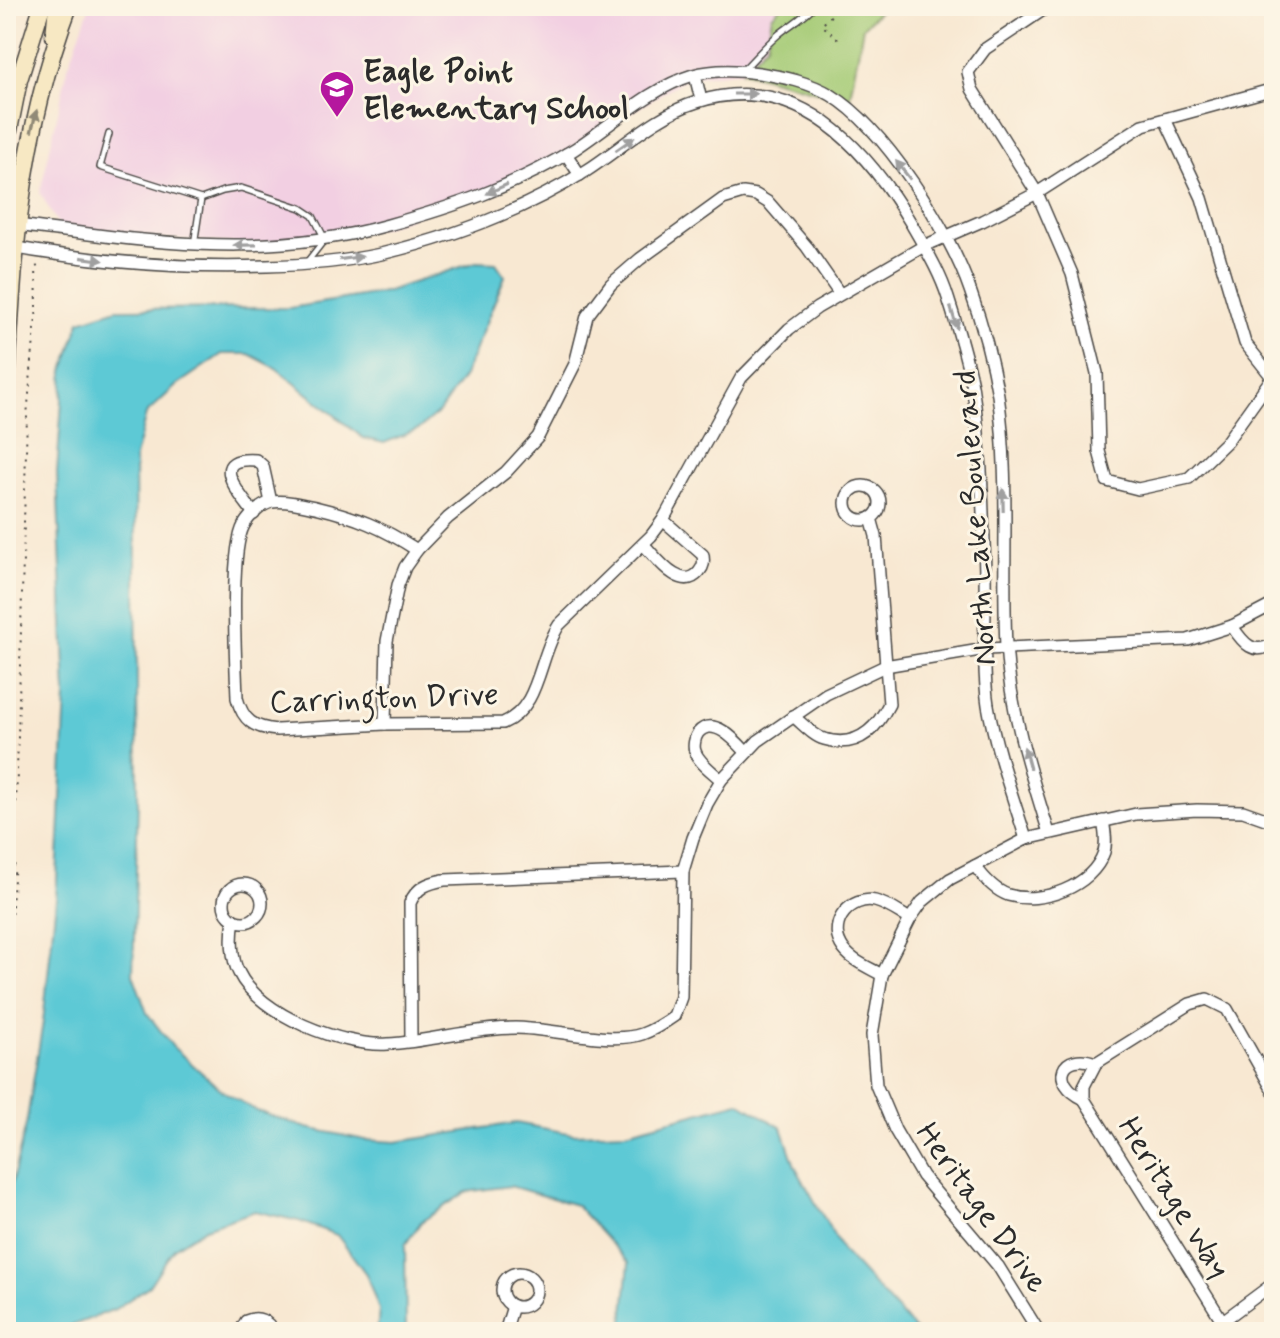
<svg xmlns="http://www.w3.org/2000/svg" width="1280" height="1338" font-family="Mynerve,sans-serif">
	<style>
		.built { fill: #f2cfe2 }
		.green { fill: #a4ca74; stroke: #687a50; stroke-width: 2 }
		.water { fill: #5dc9d5; stroke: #447a80; stroke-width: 2 }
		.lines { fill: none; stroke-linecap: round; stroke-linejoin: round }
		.service-casing { stroke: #4a4744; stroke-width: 8 }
		.minor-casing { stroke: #4a4744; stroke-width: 14 }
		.secondary-casing { stroke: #4a4744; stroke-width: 19 }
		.path { stroke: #4a4744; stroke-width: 2; stroke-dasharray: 2 6; stroke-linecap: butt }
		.service { stroke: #fff; stroke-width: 5 }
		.minor { stroke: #fff; stroke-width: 11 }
		.secondary { stroke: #f7e8c3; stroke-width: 16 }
		.oneway { fill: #a0a0a0 }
		.oneway2 { fill: #918a77 }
		.labels { text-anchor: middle; stroke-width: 6; stroke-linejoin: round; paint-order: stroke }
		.poi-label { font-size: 32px; font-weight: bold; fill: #2b2b2b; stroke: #fcf5e5; text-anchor: start }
		.street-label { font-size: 32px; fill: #2b2b2b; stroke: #fcf5e5 }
	</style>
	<rect width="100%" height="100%" fill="#fcf5e5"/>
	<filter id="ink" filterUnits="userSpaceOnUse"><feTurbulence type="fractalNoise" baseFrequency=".0125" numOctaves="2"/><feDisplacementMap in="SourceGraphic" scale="16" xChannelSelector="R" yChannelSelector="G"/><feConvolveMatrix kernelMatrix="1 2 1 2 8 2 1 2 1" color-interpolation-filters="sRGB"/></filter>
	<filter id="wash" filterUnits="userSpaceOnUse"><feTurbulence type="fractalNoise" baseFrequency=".006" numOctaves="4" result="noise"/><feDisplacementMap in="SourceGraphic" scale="32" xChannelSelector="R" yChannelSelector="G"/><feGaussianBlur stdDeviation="1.8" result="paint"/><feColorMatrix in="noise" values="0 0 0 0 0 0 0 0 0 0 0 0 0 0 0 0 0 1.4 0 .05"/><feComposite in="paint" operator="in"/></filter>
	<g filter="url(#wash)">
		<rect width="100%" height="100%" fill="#f8e8d2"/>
		<path class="built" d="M90,6H781L772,16L767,44L742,71L688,77L542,169L384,227L259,245L62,231L40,193L68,67Z"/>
		<path class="green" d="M781,6H884L863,27L848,107L831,95L742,71L767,44L772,16Z"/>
		<path class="water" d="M476,262L496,263L505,276L464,376L439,412L419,429L384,443L363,438L276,368L249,354H222L177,385L146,414L135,457L138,801L133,974L147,1013L173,1047L221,1090L257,1111L307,1128L365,1140L396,1142L516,1123L573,1134L626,1132L739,1102L782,1128L795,1166L843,1252L917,1332H807L792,1328L772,1332H622L629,1263L576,1205L510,1186L466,1192L421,1222L405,1245L406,1332H377L379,1310L366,1274L337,1235L299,1221L255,1211L205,1228L174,1248L149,1286L115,1309L55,1332H6V1205L26,1125L43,1022L56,899L66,696L57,473L64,371L80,321L117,309L290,308L385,292Z"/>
	</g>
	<g filter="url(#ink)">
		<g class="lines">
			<defs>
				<g id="service">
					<path d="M743,70C755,58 766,45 779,34C791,24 803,18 814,6"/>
					<path d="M109,134L100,167L201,199L194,245"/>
					<path d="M201,199L223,191L241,188L301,208L313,216L325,239L307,262"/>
				</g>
				<g id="minor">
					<path d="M1049,6L985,49L968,72L972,89L1037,193L1072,274L1097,373L1099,451L1107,481L1138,489L1189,478L1227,441L1274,375"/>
					<path d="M695,75L701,100"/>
					<path d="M1165,119L1202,198L1245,343L1272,377"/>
					<path d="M566,154L580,175"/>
					<path d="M6,223C33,228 61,230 89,234C189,247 289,253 388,225C453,207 515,186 573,150C612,125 648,89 693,75C714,69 737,70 759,73C784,77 809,82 831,95C884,127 950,231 970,290C982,323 992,360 998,395C1010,477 1002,563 1006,646C1010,710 1030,772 1049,833"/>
					<path d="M6,246C93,262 179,269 267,266C305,265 344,262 381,254C452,237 524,210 586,171C622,148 655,115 697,102C796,70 866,147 912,225C925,248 940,272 948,298C957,326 966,356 972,385C982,447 983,511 985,573C986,615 982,664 988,705C996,751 1012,794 1026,839"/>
					<circle cx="863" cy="503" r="17"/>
					<path d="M254,514C242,496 204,456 256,460L263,466L271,502"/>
					<path d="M644,545C656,557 681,593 699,572C704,566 704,562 703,555L663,520"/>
					<path d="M417,550C381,527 357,517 315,507C302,504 285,500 272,502C262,504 249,516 244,525C229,551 236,662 237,698C243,721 254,728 277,730L385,724L503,723C541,707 538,657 559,625L651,536L663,520L741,378L789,329L817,308L924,246L982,221L1037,193L1143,125L1274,89"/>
					<path d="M1232,626C1243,643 1254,657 1274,643"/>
					<path d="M793,716C802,723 813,736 824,739C856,749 876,730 889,704L876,536L871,518"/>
					<path d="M385,724L387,641L398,585L405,567L417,550L448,518L506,472L538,437L575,364L587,316L611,284L640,259L723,199L743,193L756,195L769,203L807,247L839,293"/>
					<path d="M721,780C713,772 698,762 695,751C693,746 695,737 698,733C713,715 736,741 746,752"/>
					<path d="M975,866C983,877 994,890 1008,895C1041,905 1092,887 1104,852C1107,842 1105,831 1103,821"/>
					<circle cx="243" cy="903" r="19"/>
					<path d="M234,920C231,935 231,959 239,973C259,1015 343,1047 388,1044C430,1042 472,1028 515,1028C550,1028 611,1045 642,1034C654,1030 664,1023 674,1016L681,997L683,871L693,838L707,804L721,780L758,741L826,694L885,666L986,649L1188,640L1232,626L1274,604"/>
					<path d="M882,975C868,967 849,960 841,945C828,922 851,896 875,901C888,904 899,913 910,919"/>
					<path d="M411,1040L410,903C417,887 428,883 444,880L683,871"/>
					<path d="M1084,1099C1048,1082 1062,1050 1096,1063"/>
					<circle cx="519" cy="1290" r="17"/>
					<path d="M1223,1322L1084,1099V1086L1096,1063L1190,1004L1207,999L1227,1009L1274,1092"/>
					<path d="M240,1332L246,1321C258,1316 268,1320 273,1332"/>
					<path d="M505,1332L513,1306"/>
					<path d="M1039,1332L998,1266L922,1176L895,1130L876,1085L872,1035L882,975L910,919L922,902L950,879L1026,839L1136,814L1197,810L1243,811L1274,822"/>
					<path d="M1208,1332L1274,1283"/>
				</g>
				<g id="secondary">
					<path d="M54,36L57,6"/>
					<path d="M6,145L19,80L42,6"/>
					<path d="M6,404C12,266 19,137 69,6"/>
				</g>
			</defs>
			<use href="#service" class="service-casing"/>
			<use href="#minor" class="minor-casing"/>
			<use href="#secondary" class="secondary-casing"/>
			<g class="path">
				<path d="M6,34L14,6"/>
				<path d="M838,39L822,25L840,6"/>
				<path d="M6,986L14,879L27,416L37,306L36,267L42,264"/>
			</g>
			<use href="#service" class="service"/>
			<use href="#minor" class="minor"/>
			<use href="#secondary" class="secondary"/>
		</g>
		<defs><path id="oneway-solid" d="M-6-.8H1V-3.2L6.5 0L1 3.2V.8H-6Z" transform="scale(2)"/></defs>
		<g class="oneway">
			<use href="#oneway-solid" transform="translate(745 94)"/>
			<use href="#oneway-solid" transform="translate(625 144) rotate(-35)"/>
			<use href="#oneway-solid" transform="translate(903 170) rotate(-128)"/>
			<use href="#oneway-solid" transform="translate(497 189) rotate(155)"/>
			<use href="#oneway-solid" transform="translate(245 245) rotate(179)"/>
			<use href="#oneway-solid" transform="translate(351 258) rotate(-8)"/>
			<use href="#oneway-solid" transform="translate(92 259) rotate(8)"/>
			<use href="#oneway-solid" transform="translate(954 318) rotate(73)"/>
			<use href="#oneway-solid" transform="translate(1003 500) rotate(-91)"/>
			<use href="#oneway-solid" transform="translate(1027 758) rotate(-105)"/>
		</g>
		<use class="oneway2" href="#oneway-solid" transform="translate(34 121) rotate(-76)"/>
	</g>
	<defs>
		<symbol id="school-pin" viewBox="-11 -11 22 30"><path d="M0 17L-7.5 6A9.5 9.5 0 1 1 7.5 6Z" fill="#b5179e" stroke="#fcf5e5"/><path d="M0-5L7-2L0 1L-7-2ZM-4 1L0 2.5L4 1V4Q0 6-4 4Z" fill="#fff"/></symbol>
	</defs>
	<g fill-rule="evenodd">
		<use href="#school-pin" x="317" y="68" width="40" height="54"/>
	</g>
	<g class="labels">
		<g class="poi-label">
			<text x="363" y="81">Eagle Point<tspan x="363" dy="37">Elementary School</tspan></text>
		</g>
		<g class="street-label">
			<text transform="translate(974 518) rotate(-94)" y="11">North Lake Boulevard</text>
			<text transform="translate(384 697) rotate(-2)" y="11">Carrington Drive</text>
			<text transform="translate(1175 1197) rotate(58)" y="11">Heritage Way</text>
			<text transform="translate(983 1207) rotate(54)" y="11">Heritage Drive</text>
		</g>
	</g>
	<rect width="1280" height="1338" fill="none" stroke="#fcf5e5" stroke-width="32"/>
</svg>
